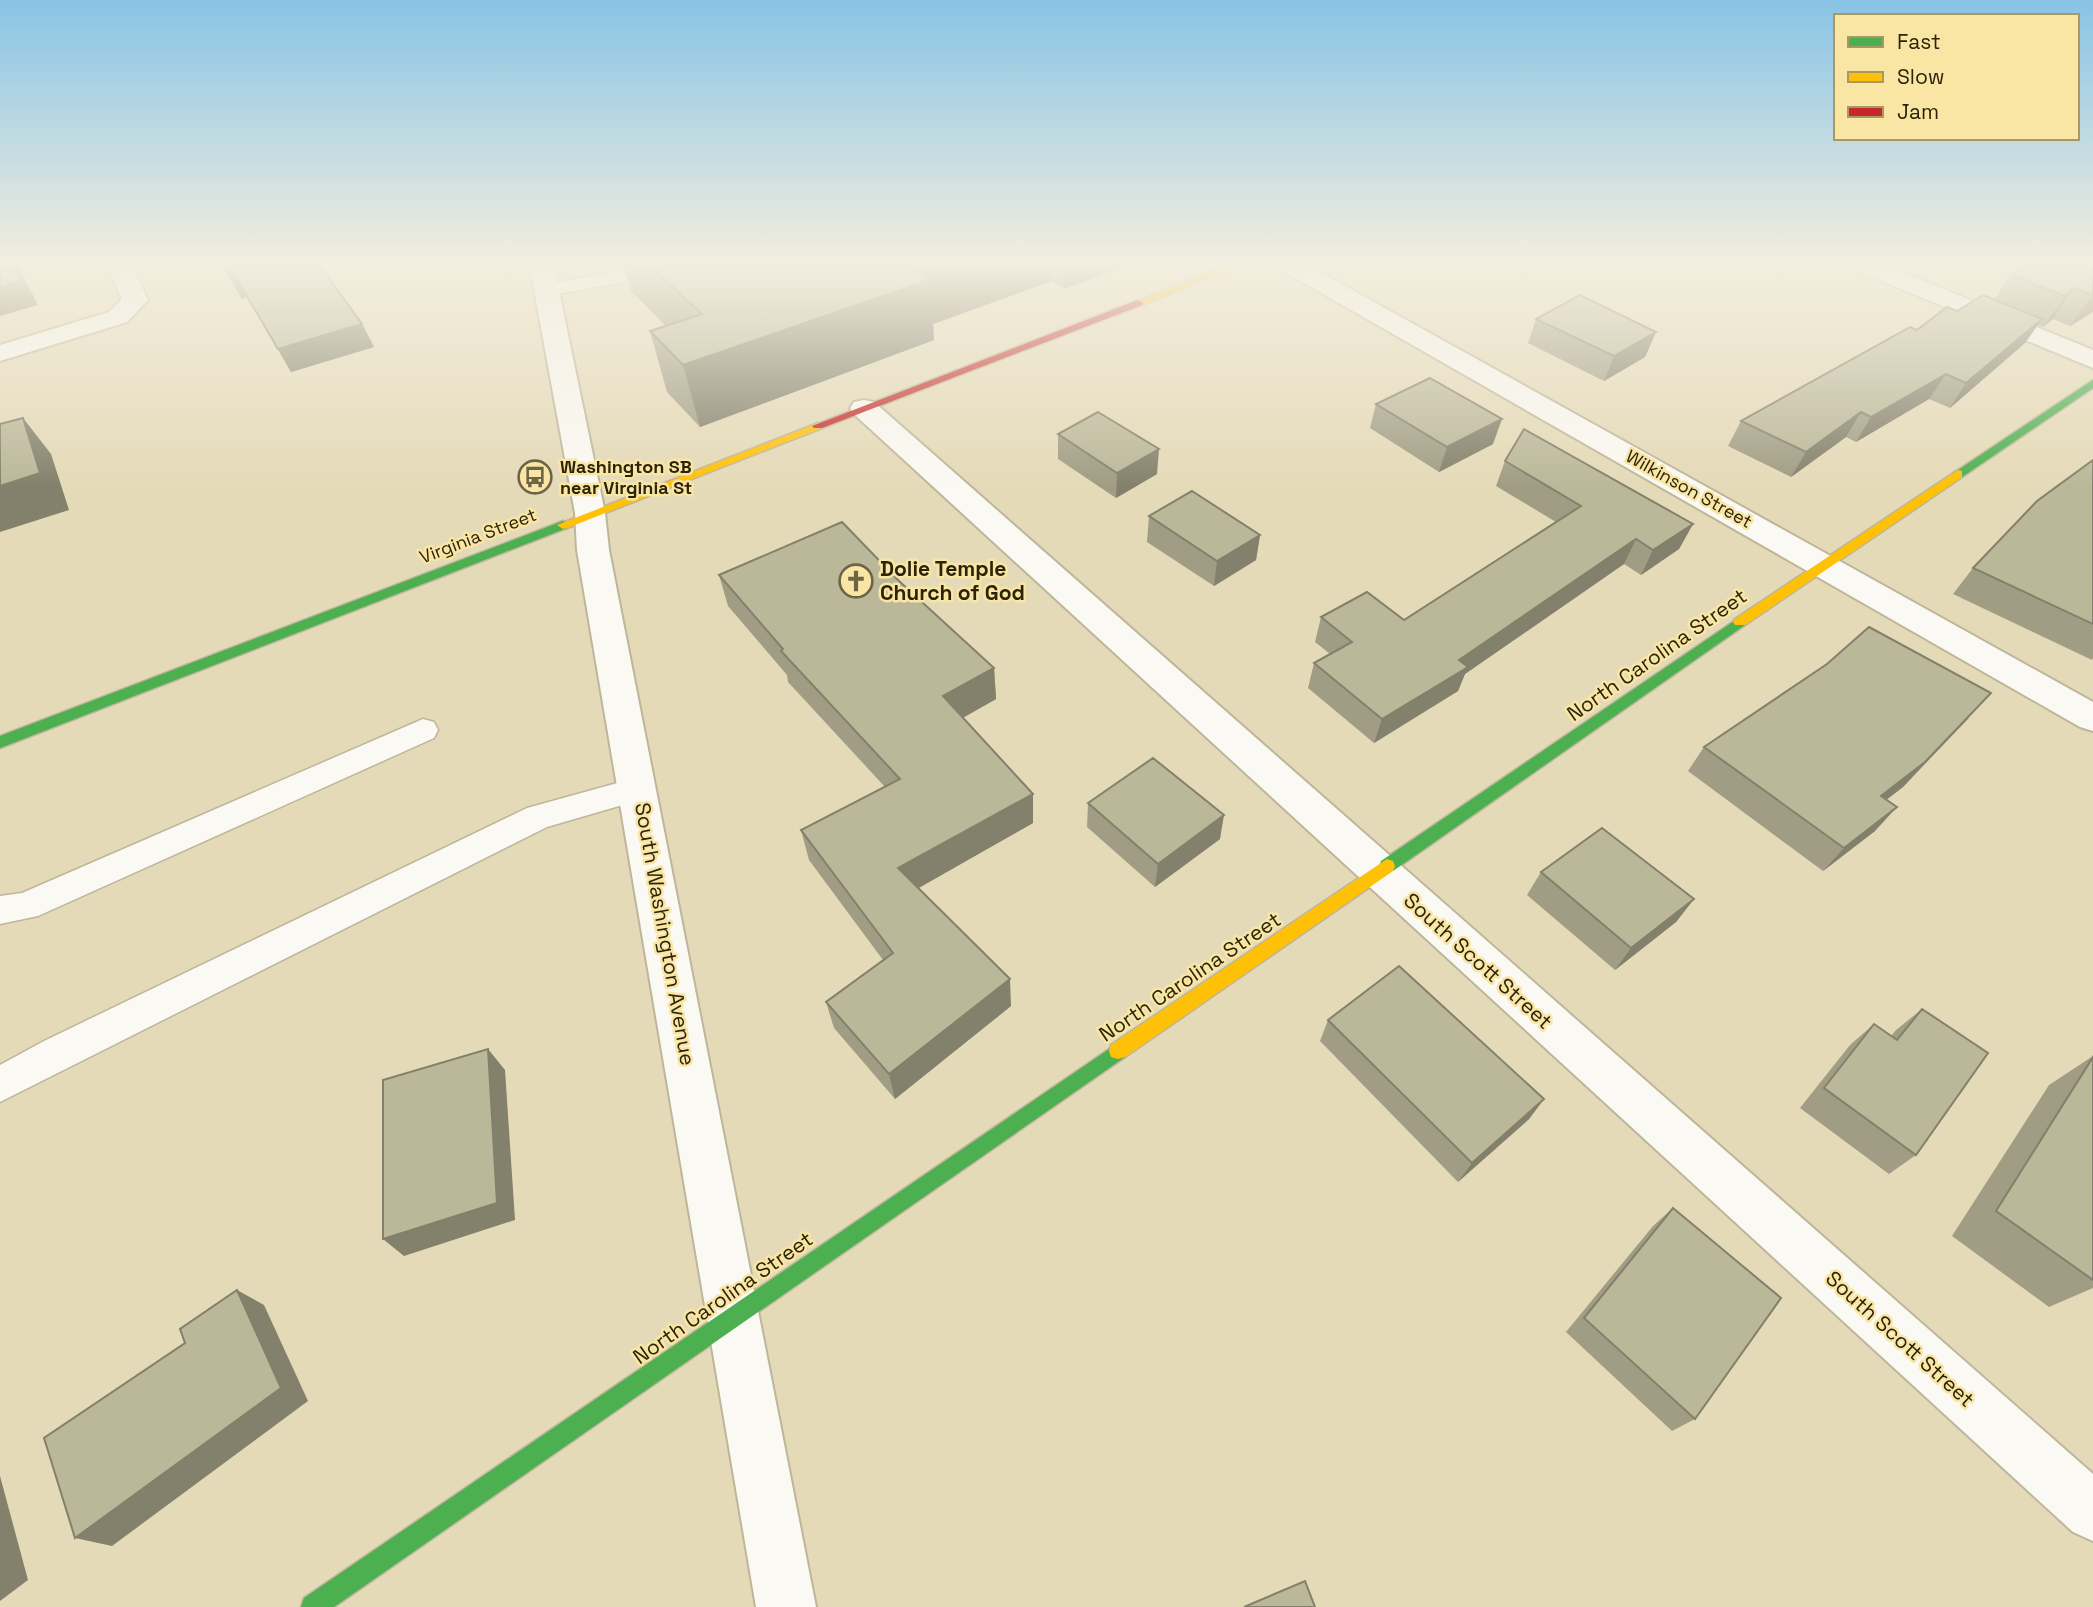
<svg xmlns="http://www.w3.org/2000/svg" width="2093" height="1607" font-family="'Space Grotesk',sans-serif">
	<style>
		.lines { fill: none; stroke-linecap: round; stroke-linejoin: round }
		.lane-casing { stroke: #beb69a; stroke-width: 3 }
		.street-casing { stroke: #beb69a; stroke-width: 4 }
		.fast-casing { stroke: #beb69a; stroke-width: 3 }
		.slow-casing { stroke: #beb69a; stroke-width: 3 }
		.jam-casing { stroke: #beb69a; stroke-width: 3 }
		.lane { fill: #fbf9f4; fill-rule: evenodd }
		.street { fill: #fbf9f4; fill-rule: evenodd }
		.fast { fill: #4caf50; fill-rule: evenodd }
		.slow { fill: #ffc107; fill-rule: evenodd }
		.jam { fill: #c62828; fill-rule: evenodd }
		.wall { fill: #a19d84 }
		.shaded-wall { fill: #83806b }
		.building { fill: #bbb799; stroke: #83806b; stroke-width: 2 }
		.labels { text-anchor: middle; stroke-width: 5; stroke-linejoin: round; paint-order: stroke }
		.far-poi-label { font-size: 18px; font-weight: bold; fill: #2c2409; stroke: #f9e5a4; text-anchor: start }
		.far-street-label { font-size: 18px; fill: #2c2409; stroke: #f9e5a4 }
		.poi-label { font-size: 21px; font-weight: bold; fill: #2c2409; stroke: #f9e5a4; text-anchor: start }
		.street-label { font-size: 21px; fill: #2c2409; stroke: #f9e5a4 }
	</style>
	<rect width="100%" height="100%" fill="#e5dab8"/>
	<g class="lines">
		<defs>
			<g id="lane">
				<path d="M669,262H712L702,268L547,296L540,294L537,290L540,286L547,284Z"/>
				<path d="M423,719L434,722L438,730L434,738L38,916L0,924V896L22,893Z"/>
				<path d="M639,777L650,781L655,789L650,797L547,827L0,1102V1065L44,1041L527,808Z"/>
			</g>
			<g id="street">
				<path d="M106,262H130L148,300L127,322L0,361V345L109,312L122,299Z"/>
				<path d="M529,262H553L605,513L609,550L816,1607H756L577,550L575,513Z"/>
				<path d="M1272,262H1302L2093,702V731L2080,727L1276,267Z"/>
				<path d="M1844,262H1877L2093,350V368L1848,267Z"/>
				<path d="M864,400L874,402L2093,1474V1541L2073,1532L854,414L850,408L854,402Z"/>
			</g>
			<g id="fast">
				<path d="M2093,380V388L1962,477H1954L1952,474Z"/>
				<path d="M563,521L569,525L567,528L0,748V736Z"/>
				<path d="M1740,617L1745,619L1747,622L1745,625L1393,871H1381L1379,866L1381,861Z"/>
				<path d="M1118,1043L1125,1045L1127,1051L1125,1057L334,1607H301L304,1598Z"/>
			</g>
			<g id="slow">
				<path d="M1235,262H1249L1142,305L1133,303Z"/>
				<path d="M818,423L822,424V428L567,528L563,529L557,525Z"/>
				<path d="M1958,470L1962,471V477L1745,625H1735L1733,622L1735,619Z"/>
				<path d="M1387,859L1393,861L1395,866L1393,871L1125,1057L1118,1059L1111,1057L1109,1051L1111,1045Z"/>
			</g>
			<path id="jam" d="M1138,300L1143,303L1142,305L822,428H814L812,426Z"/>
		</defs>
		<use href="#lane" class="lane-casing"/>
		<use href="#street" class="street-casing"/>
		<use href="#fast" class="fast-casing"/>
		<use href="#slow" class="slow-casing"/>
		<use href="#jam" class="jam-casing"/>
		<use href="#lane" class="lane"/>
		<use href="#street" class="street"/>
		<use href="#fast" class="fast"/>
		<use href="#slow" class="slow"/>
		<use href="#jam" class="jam"/>
	</g>
	<g class="wall">
		<path d="M219,262H317L362,324L374,347L291,372L247,297L242,299Z"/>
		<path d="M623,262H1137L1064,289L1052,281L933,324L934,340L700,427L667,392L650,331L666,326L631,291Z"/>
		<path d="M2093,262V312L2070,326L2053,319L2043,327L2038,325L2025,343L1950,408L1929,399L1856,442L1846,437L1791,477L1728,446L1741,421L1917,330L1957,311L1994,300L2010,275Z"/>
		<path d="M1536,319L1656,332L1645,357L1604,381L1528,343Z"/>
		<path d="M1376,404L1493,444L1439,472L1370,428Z"/>
		<path d="M1058,434L1157,474L1116,498L1058,459Z"/>
		<path d="M2093,460V658L2092,660L1953,594L1973,568Z"/>
		<path d="M1505,461L1693,524L1679,549L1641,575L1624,564L1465,674L1458,691L1374,743L1308,688L1314,663L1330,654L1315,642L1321,617L1404,620L1556,522L1496,486Z"/>
		<path d="M1149,516L1260,535L1256,560L1214,586L1147,542Z"/>
		<path d="M719,575L899,581L994,668L996,699L963,718L1033,823L918,888L1011,1006L895,1099L834,1028L826,1002L883,960L809,860L801,830L885,787L788,682L787,675L728,606Z"/>
		<path d="M1969,718L1903,787L1886,800L1875,831L1823,871L1688,771L1704,747Z"/>
		<path d="M1088,803L1220,839L1155,887L1087,827Z"/>
		<path d="M1541,872L1694,899L1676,922L1615,970L1527,895Z"/>
		<path d="M1922,1009L1916,1155L1889,1174L1800,1108L1850,1045L1874,1024L1891,1036L1896,1030Z"/>
		<path d="M1328,1020L1544,1099L1529,1119L1458,1182L1320,1041Z"/>
		<path d="M2093,1056V1288L2049,1307L1952,1236L2049,1085Z"/>
		<path d="M1673,1208L1695,1419L1672,1431L1566,1332L1653,1226Z"/>
	</g>
	<g class="shaded-wall">
		<path d="M11,262H16L38,305L0,316V287Z"/>
		<path d="M936,262H1052V281L933,324L934,340L700,427L683,365L915,269Z"/>
		<path d="M1065,262H1137L1064,289Z"/>
		<path d="M234,274L247,297L242,299L229,275Z"/>
		<path d="M2074,288L2053,319L2043,327L2065,296Z"/>
		<path d="M2092,295H2093V312L2070,326Z"/>
		<path d="M2042,319L2025,343L1950,408L1966,383Z"/>
		<path d="M362,324L374,347L291,372L278,349Z"/>
		<path d="M1656,332L1645,357L1604,381L1614,356Z"/>
		<path d="M1946,374L1929,399L1856,442L1871,417Z"/>
		<path d="M1861,412L1846,437L1791,477L1806,452Z"/>
		<path d="M23,418L51,454L69,510L0,532V486Z"/>
		<path d="M1502,419L1493,444L1439,472L1447,447Z"/>
		<path d="M1159,449L1157,474L1116,498L1117,473Z"/>
		<path d="M1693,524L1679,549L1641,575L1653,550Z"/>
		<path d="M1260,535L1256,560L1214,586L1217,561Z"/>
		<path d="M1636,539L1624,564L1465,674L1458,691L1374,743L1382,719L1459,660Z"/>
		<path d="M994,668L996,699L946,727L943,696Z"/>
		<path d="M1991,693L1903,787L1860,820L1881,796Z"/>
		<path d="M1033,794V823L903,897L898,868Z"/>
		<path d="M1897,807L1875,831L1823,871L1844,848Z"/>
		<path d="M1224,815L1220,839L1155,887L1158,864Z"/>
		<path d="M1694,899L1676,922L1615,970L1631,948Z"/>
		<path d="M1010,979L1011,1006L895,1099L889,1074Z"/>
		<path d="M488,1049L505,1070L515,1220L404,1256L383,1239Z"/>
		<path d="M1544,1099L1529,1119L1458,1182L1472,1163Z"/>
		<path d="M237,1290L264,1305L308,1401L112,1546L75,1538Z"/>
		<path d="M0,1476L28,1580L0,1601Z"/>
	</g>
	<g class="building">
		<path d="M0,262H11L21,281L0,287Z"/>
		<path d="M220,262H317L362,324L278,349L234,274L229,275Z"/>
		<path d="M646,262H936L915,269L929,280L683,365L650,331L702,314Z"/>
		<path d="M2032,262H2093V295L2074,288L2065,296L2010,275Z"/>
		<path d="M1580,295L1656,332L1614,356L1536,319Z"/>
		<path d="M1983,295L2042,319L1966,383L1946,374L1871,417L1861,412L1806,452L1741,421L1910,327L1917,330L1947,307L1957,311Z"/>
		<path d="M1430,378L1502,419L1447,447L1376,404Z"/>
		<path d="M1098,412L1159,449L1117,473L1058,434Z"/>
		<path d="M23,418L40,473L0,486V424Z"/>
		<path d="M1524,429L1693,524L1653,550L1636,539L1459,660L1468,667L1382,719L1314,663L1352,642L1321,617L1367,592L1404,620L1581,506L1505,461Z"/>
		<path d="M2093,460V624L1973,568L2037,501Z"/>
		<path d="M1192,491L1260,535L1217,561L1149,516Z"/>
		<path d="M842,522L899,581L994,668L943,696L1033,794L898,868L1010,979L889,1074L826,1002L893,953L801,830L900,779L781,651L783,649L719,575Z"/>
		<path d="M1869,627L1991,693L1925,762L1881,796L1897,807L1844,848L1704,747L1827,664Z"/>
		<path d="M1153,758L1224,815L1158,864L1088,803Z"/>
		<path d="M1602,828L1694,899L1631,948L1541,872Z"/>
		<path d="M1399,966L1544,1099L1472,1163L1328,1020Z"/>
		<path d="M1922,1009L1988,1053L1916,1155L1824,1088L1874,1024L1897,1040Z"/>
		<path d="M488,1049L497,1203L383,1239V1080Z"/>
		<path d="M2093,1057V1280L1996,1211Z"/>
		<path d="M1673,1208L1781,1298L1695,1419L1584,1318Z"/>
		<path d="M237,1290L281,1388L75,1538L44,1438L185,1343L180,1329Z"/>
		<path d="M1305,1581L1315,1607H1244Z"/>
	</g>
	<linearGradient id="sky" x2="0" y2="1"><stop stop-color="#88c4e5"/><stop offset="0.54" stop-color="#f3eedf"/><stop offset="1" stop-color="#f3eedf" stop-opacity="0"/></linearGradient>
	<rect width="2093" height="487" fill="url(#sky)"/>
	<defs>
		<symbol id="bus-ring" viewBox="-11 -11 22 22"><circle r="9.5" fill="#f9e5a4" stroke="#6d6446" stroke-width="1.5"/><path d="M-5-6H5V4H4V6H2V4H-2V6H-4V4H-5ZM-3.5-4V0h7V-4ZM-3.5 1.2v1.5H-2V1.2ZM2 1.2v1.5H3.5V1.2Z" fill="#6d6446"/></symbol>
		<symbol id="church-ring" viewBox="-11 -11 22 22"><circle r="9.5" fill="#f9e5a4" stroke="#6d6446" stroke-width="1.5"/><path d="M-1.2-6h2.4v3.5h3.3v2.4h-3.3V6h-2.4V-.1h-3.3v-2.4h3.3Z" fill="#6d6446"/></symbol>
	</defs>
	<g fill-rule="evenodd">
		<use href="#bus-ring" x="516" y="458" width="38" height="38"/>
		<use href="#church-ring" x="837" y="562" width="38" height="38"/>
	</g>
	<g class="labels">
		<g class="far-poi-label">
			<text x="560" y="473">Washington SB<tspan x="560" dy="21">near Virginia St</tspan></text>
		</g>
		<g class="far-street-label">
			<text transform="translate(1689 489) rotate(29)" y="6">Wilkinson Street</text>
			<text transform="translate(478 536) rotate(-21)" y="6">Virginia Street</text>
		</g>
		<g class="poi-label">
			<text x="880" y="576">Dolie Temple<tspan x="880" dy="24">Church of God</tspan></text>
		</g>
		<g class="street-label">
			<text transform="translate(1657 655) rotate(-35)" y="7">North Carolina Street</text>
			<text transform="translate(665 934) rotate(80)" y="7">South Washington Avenue</text>
			<text transform="translate(1478 961) rotate(42)" y="7">South Scott Street</text>
			<text transform="translate(1190 977) rotate(-34)" y="7">North Carolina Street</text>
			<text transform="translate(723 1298) rotate(-35)" y="7">North Carolina Street</text>
			<text transform="translate(1900 1339) rotate(42)" y="7">South Scott Street</text>
		</g>
	</g>
	<rect x="1834" y="14" width="245" height="126" fill="#f9e5a4" stroke="#a79866" stroke-width="2"/>
	<rect x="1848" y="37" width="35" height="10" fill="#4caf50" stroke="#a79866" stroke-width="2"/>
	<text x="1897" y="49" font-size="21" fill="#2c2409">Fast</text>
	<rect x="1848" y="72" width="35" height="10" fill="#ffc107" stroke="#a79866" stroke-width="2"/>
	<text x="1897" y="84" font-size="21" fill="#2c2409">Slow</text>
	<rect x="1848" y="107" width="35" height="10" fill="#c62828" stroke="#a79866" stroke-width="2"/>
	<text x="1897" y="119" font-size="21" fill="#2c2409">Jam</text>
</svg>
